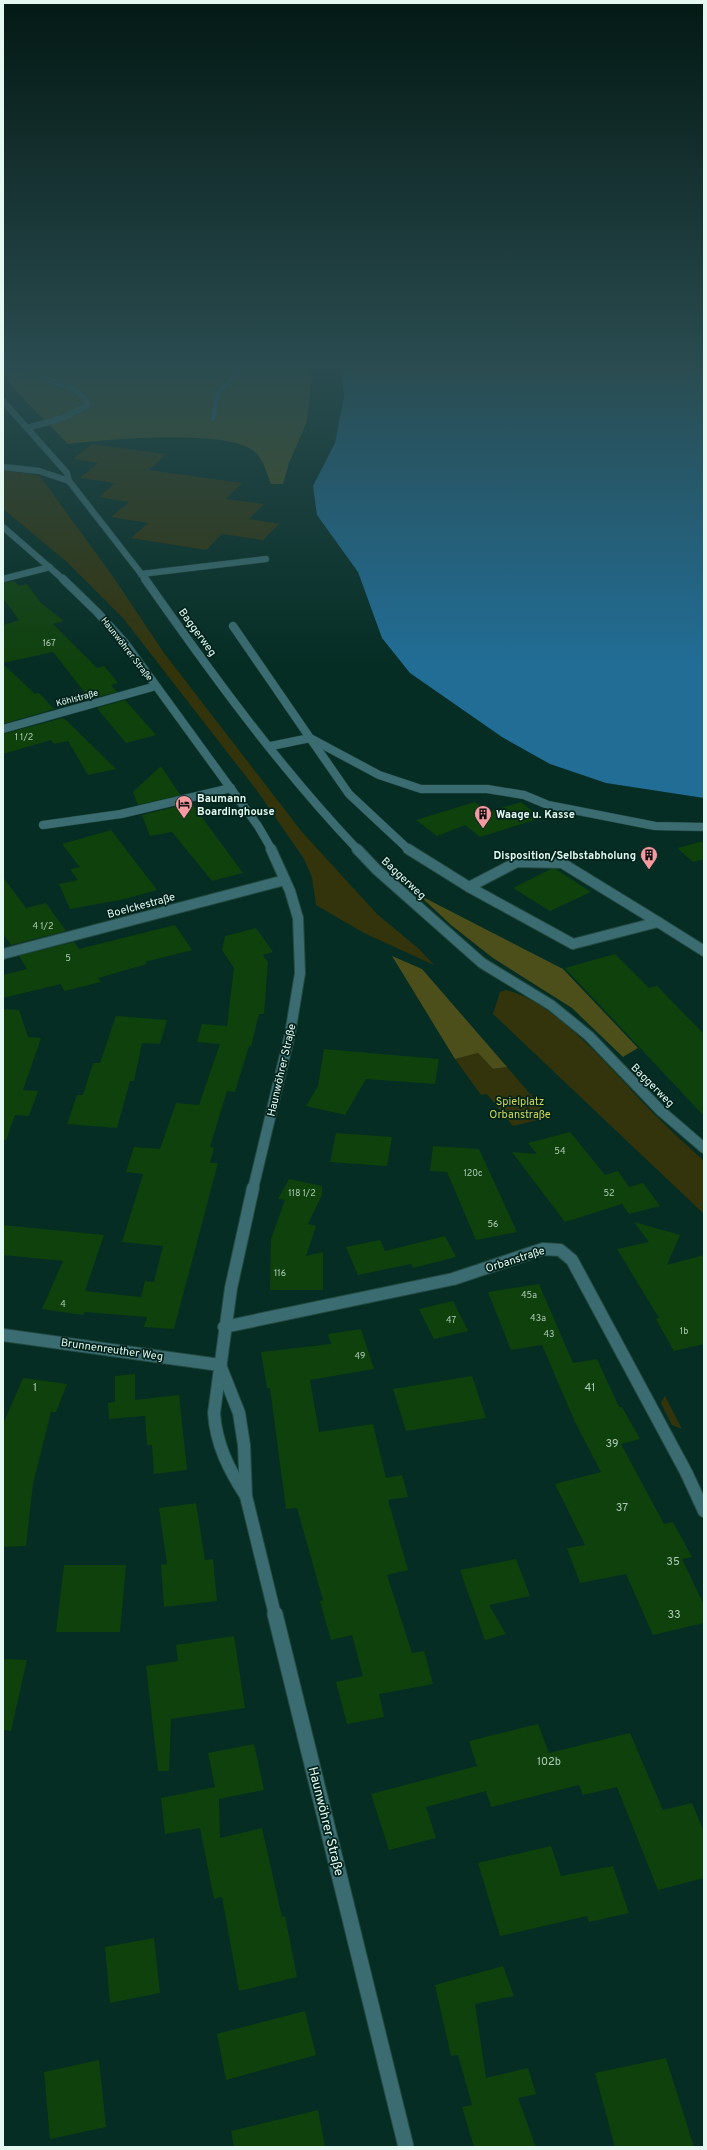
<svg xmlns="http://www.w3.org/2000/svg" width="707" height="2150" font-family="Overpass,sans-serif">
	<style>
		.green { fill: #33340c }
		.forest { fill: #4d4f1b }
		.water { fill: #216d96 }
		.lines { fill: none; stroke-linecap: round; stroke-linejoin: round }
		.stream { stroke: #216d96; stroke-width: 4 }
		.building { fill: #0f410c }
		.service-far2-casing { stroke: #244a41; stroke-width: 7 }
		.service-far1-casing { stroke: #244a41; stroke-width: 9 }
		.service-casing { stroke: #244a41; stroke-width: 12 }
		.minor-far3-casing { stroke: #244a41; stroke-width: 7 }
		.minor-far2-casing { stroke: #244a41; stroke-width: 9 }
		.minor-far1-casing { stroke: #244a41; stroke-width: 12 }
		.minor-casing { stroke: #244a41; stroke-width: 14 }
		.tertiary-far4-casing { stroke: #244a41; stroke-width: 7 }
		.tertiary-far3-casing { stroke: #244a41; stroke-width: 9 }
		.tertiary-far2-casing { stroke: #244a41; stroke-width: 12 }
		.tertiary-far1-casing { stroke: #244a41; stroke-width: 14 }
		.tertiary-casing { stroke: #244a41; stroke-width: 17 }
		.service-far2 { stroke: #3a6c72; stroke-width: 6 }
		.service-far1 { stroke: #3a6c72; stroke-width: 8 }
		.service { stroke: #3a6c72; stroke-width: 10 }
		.minor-far3 { stroke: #3a6c72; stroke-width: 6 }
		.minor-far2 { stroke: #3a6c72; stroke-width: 8 }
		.minor-far1 { stroke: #3a6c72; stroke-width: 10 }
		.minor { stroke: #3a6c72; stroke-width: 12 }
		.tertiary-far4 { stroke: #3a6c72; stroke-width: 6 }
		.tertiary-far3 { stroke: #3a6c72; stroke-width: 8 }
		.tertiary-far2 { stroke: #3a6c72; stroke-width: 10 }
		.tertiary-far1 { stroke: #3a6c72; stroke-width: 12 }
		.tertiary { stroke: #3a6c72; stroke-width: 15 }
		.labels { text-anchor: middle; stroke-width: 3.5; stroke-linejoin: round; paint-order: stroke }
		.number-label { font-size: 9px; fill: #afcbb8 }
		.far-street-label { font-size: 9px; fill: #e4f9f2; stroke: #00231b }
		.street-label { font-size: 11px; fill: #e4f9f2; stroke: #00231b }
		.poi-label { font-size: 11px; font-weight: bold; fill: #e4f9f2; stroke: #00231b; text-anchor: start }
		.park-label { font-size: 11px; fill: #d2d653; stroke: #00231b }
		.near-number-label { font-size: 11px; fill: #afcbb8 }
		.near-street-label { font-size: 13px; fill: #e4f9f2; stroke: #00231b }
	</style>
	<rect width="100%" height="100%" fill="#052d24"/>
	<g class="green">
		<path d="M92,444L166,454L149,470L242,483L226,499L264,504L249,519L279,524L263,540L222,534L206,550L131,538L148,523L111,517L129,502L99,497L115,483L80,478L98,463L73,459Z"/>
		<path d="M3,470L40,476L114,578L164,653L302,832L377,914L419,949L434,965L364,933L316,905L312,877L304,859L258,792L123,618L66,561L3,509Z"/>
		<path d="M506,990C559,1003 617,1077 655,1115C671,1131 688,1146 704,1161V1214L493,1014L500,992Z"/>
		<path d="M478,1053L493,1069L507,1067L550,1117L513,1126L487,1094L481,1095L455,1059Z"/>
		<path d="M665,1396L682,1429L672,1425L661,1403Z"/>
	</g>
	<g class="forest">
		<path d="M49,366H309L310,396L306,424L289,463L283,484H271C267,475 264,461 257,454C234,427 103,440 68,444L16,391L3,374Z"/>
		<path d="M419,895L563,969L638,1048L623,1057L572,1008L493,958L451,925Z"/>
		<path d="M392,956L422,969L507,1067L493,1069L478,1053L455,1059Z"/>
	</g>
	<path class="water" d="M341,366H554L568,367L591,366H704V798L606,783L550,764L502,737L410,673L382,638L358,572L317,515L313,486L335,443L344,396Z"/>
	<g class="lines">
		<path class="stream" d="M213,419L218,393L243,366"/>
	</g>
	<g class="building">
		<path d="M14,581L19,586L27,584L40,602L64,621L53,624L97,668L104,666L118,683L111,685L117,692L90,699L53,652L3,663V625L19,620L3,598V583Z"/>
		<path d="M3,664L35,694L39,693L54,709L3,724Z"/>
		<path d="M125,700L156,735L126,743L97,708Z"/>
		<path d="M63,718L67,721L116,769L88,775L68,741L54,744L51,740L3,754V734Z"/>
		<path d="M161,766L180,795L138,805L133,792Z"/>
		<path d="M475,802L488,812L521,802L541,818L480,837L465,825L437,836L416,820Z"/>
		<path d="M187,804H192L243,873L212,881L172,832L150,836L142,815Z"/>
		<path d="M111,830L157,890L125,899L70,909L59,884L78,880L70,869L80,867L62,844Z"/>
		<path d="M704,841V859L693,862L677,848Z"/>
		<path d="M551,869H556L591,892L550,911L513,888Z"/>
		<path d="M3,877L26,908L46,903L66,931L11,945L3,933Z"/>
		<path d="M175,925L192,950L145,962L147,964L98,978L101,982L64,991L61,984L3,998V975L27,969L19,956L74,942L79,949Z"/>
		<path d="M256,928L273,952L263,955L268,962L264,1014H259L251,1046H249L235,1092L227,1091L210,1147L214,1148L210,1163H218L174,1329L144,1327L147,1317L85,1312L83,1315L42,1309L63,1261L3,1255V1225L104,1235L85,1291L141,1297L145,1281L154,1282L163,1246L122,1242L143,1174L126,1172L134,1147L160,1149L176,1103L199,1105L220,1044L197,1042L202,1024L227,1026L234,968L222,950L225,936Z"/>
		<path d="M615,954L649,988L657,986L704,1034V1116L565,968Z"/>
		<path d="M3,1009L19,1010L28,1037L41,1038L23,1090L38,1091L29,1116L15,1115L6,1140H3Z"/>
		<path d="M116,1016L167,1020L160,1044L142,1043L134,1081H130L117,1128L67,1124L77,1095H83L93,1063H100Z"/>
		<path d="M324,1049L439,1059L435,1084L366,1079L345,1115L306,1106L318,1086Z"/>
		<path d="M570,1132L605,1175L618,1171L629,1187L643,1183L660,1206L629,1214L622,1204L565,1222L512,1152L537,1154L528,1143Z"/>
		<path d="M336,1133L392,1137L387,1166L330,1162Z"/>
		<path d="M433,1146L479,1149L517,1232L476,1240L447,1172L430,1171Z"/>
		<path d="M289,1179L322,1186V1195L308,1224L316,1226L306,1256L323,1252V1290H270L271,1239L285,1200L278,1199Z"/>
		<path d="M634,1222L680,1235L667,1265L704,1255V1344L674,1351L656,1319L659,1318L617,1249L649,1242Z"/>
		<path d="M445,1236L456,1257L413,1268L411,1264L358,1275L346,1247L380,1240L385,1251Z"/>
		<path d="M539,1284L573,1363L597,1359L619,1407H622L640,1439L621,1444L664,1524L673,1522L692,1557L682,1559L704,1605V1623L653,1635L626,1574L580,1583L567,1548L585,1545L555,1484L601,1472L575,1422L542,1345L511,1350L488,1292Z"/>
		<path d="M453,1301L468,1331L434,1339L419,1309Z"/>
		<path d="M361,1329L374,1369L310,1380L319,1432L373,1424L386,1478L402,1475L408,1497L388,1500L408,1570L387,1575L412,1653L424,1651L433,1684L379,1694L384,1717L347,1724L336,1682L363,1676L352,1635L331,1640L320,1601L323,1600L297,1508L286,1509L270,1388H267L261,1352L331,1344L328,1334Z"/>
		<path d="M135,1374V1400L179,1395L187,1470L154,1474L152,1445H147L145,1416L109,1419L108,1403L115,1402V1376Z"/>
		<path d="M472,1376L486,1418L406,1431L393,1389Z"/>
		<path d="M23,1378L67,1384L56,1412H51L33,1484L26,1546L3,1547V1424Z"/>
		<path d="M196,1503L205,1560L213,1559L217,1601L164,1607L161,1565L167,1564L159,1508Z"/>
		<path d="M516,1559L530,1596L489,1605L506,1634L485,1640L460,1570Z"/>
		<path d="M64,1565H126L120,1632H56Z"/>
		<path d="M234,1636L245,1708L171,1719L169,1771H158L146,1666L178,1661L176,1645Z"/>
		<path d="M3,1659L27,1660L11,1731L3,1730Z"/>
		<path d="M538,1724L549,1753L630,1733L663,1810L692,1803L704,1832V1878L658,1890L617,1787L583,1795L579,1785L491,1807L486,1791L426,1807L436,1838L389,1850L371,1794L477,1766L469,1741Z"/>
		<path d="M254,1744L264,1790L219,1799L220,1838L262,1828L282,1917L285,1916L297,1977L239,1991L222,1897L214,1899L200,1828L165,1834L161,1798L215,1787L208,1753Z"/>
		<path d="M551,1846L561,1876L613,1866L629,1913L589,1922L587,1916L500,1936L478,1863Z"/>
		<path d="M154,1938L160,1993L110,2003L105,1947Z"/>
		<path d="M503,1966L514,1996L475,2004L486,2078L528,2068L536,2094L518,2098L536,2147H474L462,2107L472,2105L458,2055L451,2056L435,1985Z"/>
		<path d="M305,2011L316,2055L226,2080L217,2034Z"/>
		<path d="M666,2058L694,2147H615L595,2073Z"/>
		<path d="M99,2060L106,2127L50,2139L44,2072Z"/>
		<path d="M318,2110L325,2147H234L231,2131Z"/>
	</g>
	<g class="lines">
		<defs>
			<g id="service-far2">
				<path d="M27,428L63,418L88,405C83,388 58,384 43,378"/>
				<path d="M141,574L266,559"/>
			</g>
			<g id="service-far1">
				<path d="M233,626L310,738L379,775L421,789H487L524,795L548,805L655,826L704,827"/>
				<path d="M271,746L310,738L349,794L409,850"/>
				<path d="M43,825L121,814L231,788"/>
			</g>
			<g id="service">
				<path d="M408,849L469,887"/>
				<path d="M517,862L562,863L658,922L573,944L469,887Z"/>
				<path d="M658,922L704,951"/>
			</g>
			<g id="minor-far3">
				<path d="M3,401L67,473L69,481"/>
				<path d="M3,467L39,471L69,481L146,580"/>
				<path d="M3,579L50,567"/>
			</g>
			<g id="minor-far2">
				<path d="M145,579C211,673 279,767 358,850"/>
				<path d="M3,729L156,686"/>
			</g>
			<g id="minor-far1">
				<path d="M357,849L377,870L482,963L551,1005L589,1036L661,1111L704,1148"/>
				<path d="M3,954L285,880"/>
			</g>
			<g id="minor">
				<path d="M224,1327L453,1279L543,1249L560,1250L572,1260L686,1472L704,1511"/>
				<path d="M3,1335L220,1365"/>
			</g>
			<path id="tertiary-far4" d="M3,527L64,580"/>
			<path id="tertiary-far3" d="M63,579L97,612L125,643L258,826L272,850"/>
			<path id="tertiary-far2" d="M253,1189L290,1034L300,973L298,918L290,891L271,849"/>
			<g id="tertiary-far1">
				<path d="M220,1365L239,1413L244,1445L246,1496L275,1615"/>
				<path d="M246,1496C229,1470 216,1444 214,1413L231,1288L253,1188"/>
			</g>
			<path id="tertiary" d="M275,1614L406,2147"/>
		</defs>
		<use href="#service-far2" class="service-far2-casing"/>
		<use href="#service-far1" class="service-far1-casing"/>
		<use href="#service" class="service-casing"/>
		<use href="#minor-far3" class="minor-far3-casing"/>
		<use href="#minor-far2" class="minor-far2-casing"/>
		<use href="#minor-far1" class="minor-far1-casing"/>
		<use href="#minor" class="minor-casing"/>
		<use href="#tertiary-far4" class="tertiary-far4-casing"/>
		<use href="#tertiary-far3" class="tertiary-far3-casing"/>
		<use href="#tertiary-far2" class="tertiary-far2-casing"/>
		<use href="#tertiary-far1" class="tertiary-far1-casing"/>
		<use href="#tertiary" class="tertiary-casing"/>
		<use href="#service-far2" class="service-far2"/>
		<use href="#service-far1" class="service-far1"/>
		<use href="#service" class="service"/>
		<use href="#minor-far3" class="minor-far3"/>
		<use href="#minor-far2" class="minor-far2"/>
		<use href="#minor-far1" class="minor-far1"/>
		<use href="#minor" class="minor"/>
		<use href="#tertiary-far4" class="tertiary-far4"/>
		<use href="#tertiary-far3" class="tertiary-far3"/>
		<use href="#tertiary-far2" class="tertiary-far2"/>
		<use href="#tertiary-far1" class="tertiary-far1"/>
		<use href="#tertiary" class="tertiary"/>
	</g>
	<linearGradient id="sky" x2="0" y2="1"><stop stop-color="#031914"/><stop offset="0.55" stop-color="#2a4c50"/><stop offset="1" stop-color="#2a4c50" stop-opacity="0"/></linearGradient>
	<rect width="707" height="666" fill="url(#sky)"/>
	<defs>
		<symbol id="hotel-pin" viewBox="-11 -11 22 30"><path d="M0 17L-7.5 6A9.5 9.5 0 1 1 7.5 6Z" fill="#f49aa0" stroke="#00231b"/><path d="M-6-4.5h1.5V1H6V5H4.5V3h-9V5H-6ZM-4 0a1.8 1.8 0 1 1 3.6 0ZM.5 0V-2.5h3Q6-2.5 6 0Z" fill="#111"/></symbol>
		<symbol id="building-pin" viewBox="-11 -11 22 30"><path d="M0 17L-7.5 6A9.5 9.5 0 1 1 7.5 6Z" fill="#f49aa0" stroke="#00231b"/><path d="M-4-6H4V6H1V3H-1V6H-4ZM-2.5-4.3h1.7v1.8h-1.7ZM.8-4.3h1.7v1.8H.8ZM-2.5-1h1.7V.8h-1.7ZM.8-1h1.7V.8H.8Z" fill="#111"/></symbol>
	</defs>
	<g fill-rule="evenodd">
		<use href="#hotel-pin" x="174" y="794" width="20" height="27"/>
		<use href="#building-pin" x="473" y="804" width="20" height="27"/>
		<use href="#building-pin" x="639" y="845" width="20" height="27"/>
	</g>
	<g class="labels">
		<g class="number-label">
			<text x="49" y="646">167</text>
			<text x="24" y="740">1 1/2</text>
			<text x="43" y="929">4 1/2</text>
			<text x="68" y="961">5</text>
			<text x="560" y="1154">54</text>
			<text x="473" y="1176">120c</text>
			<text x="302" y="1196">118 1/2</text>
			<text x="609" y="1196">52</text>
			<text x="493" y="1227">56</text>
			<text x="280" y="1276">116</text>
			<text x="529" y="1298">45a</text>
			<text x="63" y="1307">4</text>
			<text x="538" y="1321">43a</text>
			<text x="451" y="1323">47</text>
			<text x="684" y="1334">1b</text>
			<text x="549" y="1337">43</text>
			<text x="360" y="1359">49</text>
		</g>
		<g class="far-street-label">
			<text transform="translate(127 649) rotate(52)" y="3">Haunwöhrer Straße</text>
			<text transform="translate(77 698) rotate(-15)" y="3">Köhlstraße</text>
		</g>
		<g class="street-label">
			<text transform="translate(198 632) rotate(54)" y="4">Baggerweg</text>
			<text transform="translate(404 878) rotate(43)" y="4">Baggerweg</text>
			<text transform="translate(141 905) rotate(-15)" y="4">Boelckestraße</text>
			<text transform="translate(281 1070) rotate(-77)" y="4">Haunwöhrer Straße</text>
			<text transform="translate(653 1085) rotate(45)" y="4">Baggerweg</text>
			<text transform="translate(515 1259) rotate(-18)" y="4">Orbanstraße</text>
			<text transform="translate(112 1349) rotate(8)" y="4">Brunnenreuther Weg</text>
		</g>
		<g class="poi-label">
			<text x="197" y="802">Baumann<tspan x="197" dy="13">Boardinghouse</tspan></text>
			<text x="496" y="818">Waage u. Kasse</text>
			<text x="636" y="859" text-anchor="end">Disposition/Selbstabholung</text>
		</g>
		<g class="park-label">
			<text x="520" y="1105">Spielplatz<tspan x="520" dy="13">Orbanstraße</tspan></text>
		</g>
		<g class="near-number-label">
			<text x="35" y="1391">1</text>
			<text x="590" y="1391">41</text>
			<text x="612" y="1447">39</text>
			<text x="622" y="1511">37</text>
			<text x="673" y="1565">35</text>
			<text x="674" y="1618">33</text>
			<text x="549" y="1765">102b</text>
		</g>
		<g class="near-street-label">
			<text transform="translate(327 1821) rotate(76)" y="5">Haunwöhrer Straße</text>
		</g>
	</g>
	<rect width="707" height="2150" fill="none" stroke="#e4f9f2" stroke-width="8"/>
</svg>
